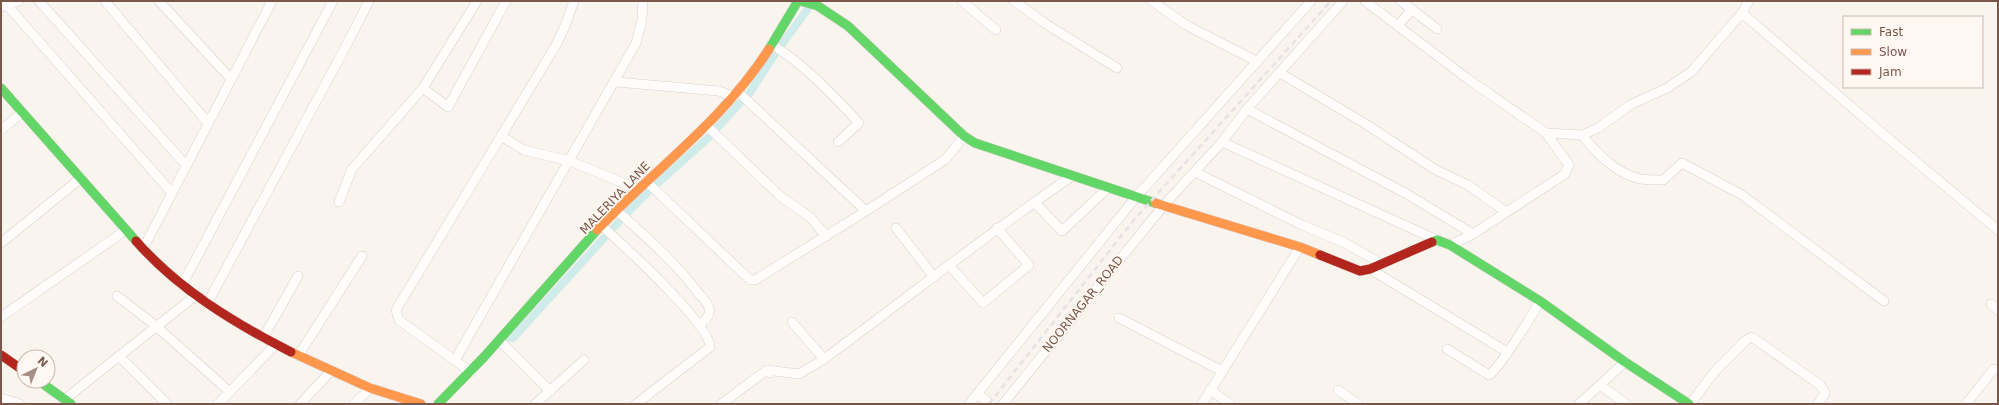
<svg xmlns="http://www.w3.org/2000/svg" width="1999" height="405" font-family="'DejaVu Sans',sans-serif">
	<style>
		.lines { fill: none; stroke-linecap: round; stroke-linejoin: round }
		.canal { stroke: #cfeceb; stroke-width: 8 }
		.street-casing { stroke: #d9d1cc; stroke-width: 10 }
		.fast-casing { stroke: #dacfca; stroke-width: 10 }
		.slow-casing { stroke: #dacfca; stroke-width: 10 }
		.jam-casing { stroke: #dacfca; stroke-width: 10 }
		.street { stroke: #fefdfc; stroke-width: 9 }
		.fast { stroke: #63d668; stroke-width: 9 }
		.slow { stroke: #ff974d; stroke-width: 9 }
		.jam { stroke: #b3261e; stroke-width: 9 }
		.rail { stroke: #e6e3e6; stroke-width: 2.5; stroke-dasharray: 6 4; stroke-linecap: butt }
		.labels { text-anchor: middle; stroke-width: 3.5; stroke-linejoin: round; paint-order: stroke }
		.street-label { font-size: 12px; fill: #7b574b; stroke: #fff8f2 }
	</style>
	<rect width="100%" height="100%" fill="#faf4ee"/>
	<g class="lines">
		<g class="canal">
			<path d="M783,43L807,10"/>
			<path d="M749,94L775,54"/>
			<path d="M718,127L740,103"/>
			<path d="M658,183L709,137"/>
			<path d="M628,212L648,192"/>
			<path d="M613,228L619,222"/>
			<path d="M508,338H513L605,237"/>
		</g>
		<defs>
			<g id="street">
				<path d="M39,1L186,165"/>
				<path d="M105,1L208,123"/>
				<path d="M159,1L231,79"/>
				<path d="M962,1L996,30"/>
				<path d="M1014,1L1046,24L1117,68"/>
				<path d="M1152,1L1186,25L1258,62"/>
				<path d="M1365,1L1468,79L1546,133L1569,165L1565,174L1473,234L1450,245"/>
				<path d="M1401,1L1437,29"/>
				<path d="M7,5L172,193"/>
				<path d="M1,7L19,1"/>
				<path d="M1742,13L1883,134L1998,230"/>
				<path d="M1398,26L1412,9"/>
				<path d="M771,44C805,65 832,94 859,123L838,142"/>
				<path d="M1280,73L1364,123L1436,170L1468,185L1506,212"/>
				<path d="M616,82L719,91L734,97"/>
				<path d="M423,88L448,107L506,1"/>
				<path d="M738,92L866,211"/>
				<path d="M1247,109L1405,193L1473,234"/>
				<path d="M707,126L780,196L810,217L826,236"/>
				<path d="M1,130L23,112"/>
				<path d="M1546,133L1582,135L1598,128L1630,105L1667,88L1691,72L1742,13L1749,1"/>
				<path d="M1582,135C1596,153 1618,175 1641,179C1648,180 1656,180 1663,180L1682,163L1742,195L1884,301"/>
				<path d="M501,136L524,150L570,161L638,189"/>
				<path d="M1222,142L1437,240"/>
				<path d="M1195,172L1302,225L1345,243L1382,264"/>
				<path d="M646,181L750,280H755L866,211L946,159L964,136"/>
				<path d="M339,202L352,169L423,88L477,1"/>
				<path d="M1034,202L1062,231L1108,188"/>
				<path d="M616,210C644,235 673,260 696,290C700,296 707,301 709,308C711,316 704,321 699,325"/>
				<path d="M602,226C622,244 711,325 710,347L636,404"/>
				<path d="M896,228L934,277"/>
				<path d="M1,243L81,178"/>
				<path d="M143,249L272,1"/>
				<path d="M949,265L983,303L1029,265L997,228"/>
				<path d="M1370,269L1507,352"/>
				<path d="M182,285L333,1"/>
				<path d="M117,296L156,326L230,392"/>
				<path d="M207,304L346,46L369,1"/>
				<path d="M1991,304L1998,310"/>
				<path d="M1,317L126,230"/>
				<path d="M1119,318L1222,371"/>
				<path d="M792,322L824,359C907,298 987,234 1072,176"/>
				<path d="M263,338L298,276"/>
				<path d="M500,341L550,391"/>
				<path d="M1447,349L1489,375C1499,369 1533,314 1540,301"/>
				<path d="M119,356L167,404"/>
				<path d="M298,356L362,256"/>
				<path d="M455,360L636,43L642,20L643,1"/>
				<path d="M471,372L399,320L396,310L556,45L565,26L574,1"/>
				<path d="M770,373L767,370L799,374L824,359"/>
				<path d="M1600,385L1626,404"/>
				<path d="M1210,390L1230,404"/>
				<path d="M1338,390L1358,404"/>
				<path d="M977,394L991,404"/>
				<path d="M1,398L20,404"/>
				<path d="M65,399L195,296"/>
				<path d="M218,404L275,345"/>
				<path d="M300,404L331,371"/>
				<path d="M354,404L370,388"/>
				<path d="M535,404L584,360"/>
				<path d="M721,404L767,370"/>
				<path d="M969,404L1136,197L1311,1"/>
				<path d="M1003,404L1164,205L1222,142L1247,109L1343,1"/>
				<path d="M1202,404L1300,247"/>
				<path d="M1579,404L1625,362"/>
				<path d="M1690,404L1716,370L1746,340L1752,337L1820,385L1825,393L1818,404"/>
				<path d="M1966,404L1994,369"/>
			</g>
			<g id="fast">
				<path d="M800,1L818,6L848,26L964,136L975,143L1155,203"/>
				<path d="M769,49L798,1"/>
				<path d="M1,88L136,241"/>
				<path d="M1432,242L1437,240L1450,245L1540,301L1625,362L1689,404"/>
				<path d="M39,381L71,404"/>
				<path d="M438,404L484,357L597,230"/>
			</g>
			<g id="slow">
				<path d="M1155,203L1300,247L1320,255"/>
				<path d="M597,230C655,169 724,120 769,49"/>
				<path d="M291,352L370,388L421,404"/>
			</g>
			<g id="jam">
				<path d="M136,241C178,289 234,323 291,352"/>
				<path d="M1320,255L1360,271L1370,269L1432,242"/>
				<path d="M1,355L24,371"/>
			</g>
		</defs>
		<use href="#street" class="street-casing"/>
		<use href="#fast" class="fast-casing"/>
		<use href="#slow" class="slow-casing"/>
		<use href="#jam" class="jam-casing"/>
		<use href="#street" class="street"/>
		<use href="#fast" class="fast"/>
		<use href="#slow" class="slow"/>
		<use href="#jam" class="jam"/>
		<path class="rail" d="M989,404L1133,221L1331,1"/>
	</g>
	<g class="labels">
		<g class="street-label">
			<text transform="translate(615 198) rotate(-46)" y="4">MALERIYA LANE</text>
			<text transform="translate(1083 304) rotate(-51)" y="4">NOORNAGAR_ROAD</text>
		</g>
	</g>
	<rect width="1999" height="405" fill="none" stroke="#7b574b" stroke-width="4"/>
	<rect x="1843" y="16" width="140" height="72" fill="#fff8f2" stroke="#cab8af"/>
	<rect x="1851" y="29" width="20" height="6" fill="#63d668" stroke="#cab8af"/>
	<text x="1879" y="36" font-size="12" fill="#7b574b">Fast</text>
	<rect x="1851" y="49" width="20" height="6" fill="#ff974d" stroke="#cab8af"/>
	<text x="1879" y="56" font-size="12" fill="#7b574b">Slow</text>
	<rect x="1851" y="69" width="20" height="6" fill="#b3261e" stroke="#cab8af"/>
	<text x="1879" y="76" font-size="12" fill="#7b574b">Jam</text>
	<g transform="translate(36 369) rotate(43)"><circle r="19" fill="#fff8f2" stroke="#cab8af"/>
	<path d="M0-3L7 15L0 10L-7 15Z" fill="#a78e84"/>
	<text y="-6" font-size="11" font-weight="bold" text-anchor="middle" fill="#7b574b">N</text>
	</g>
</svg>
